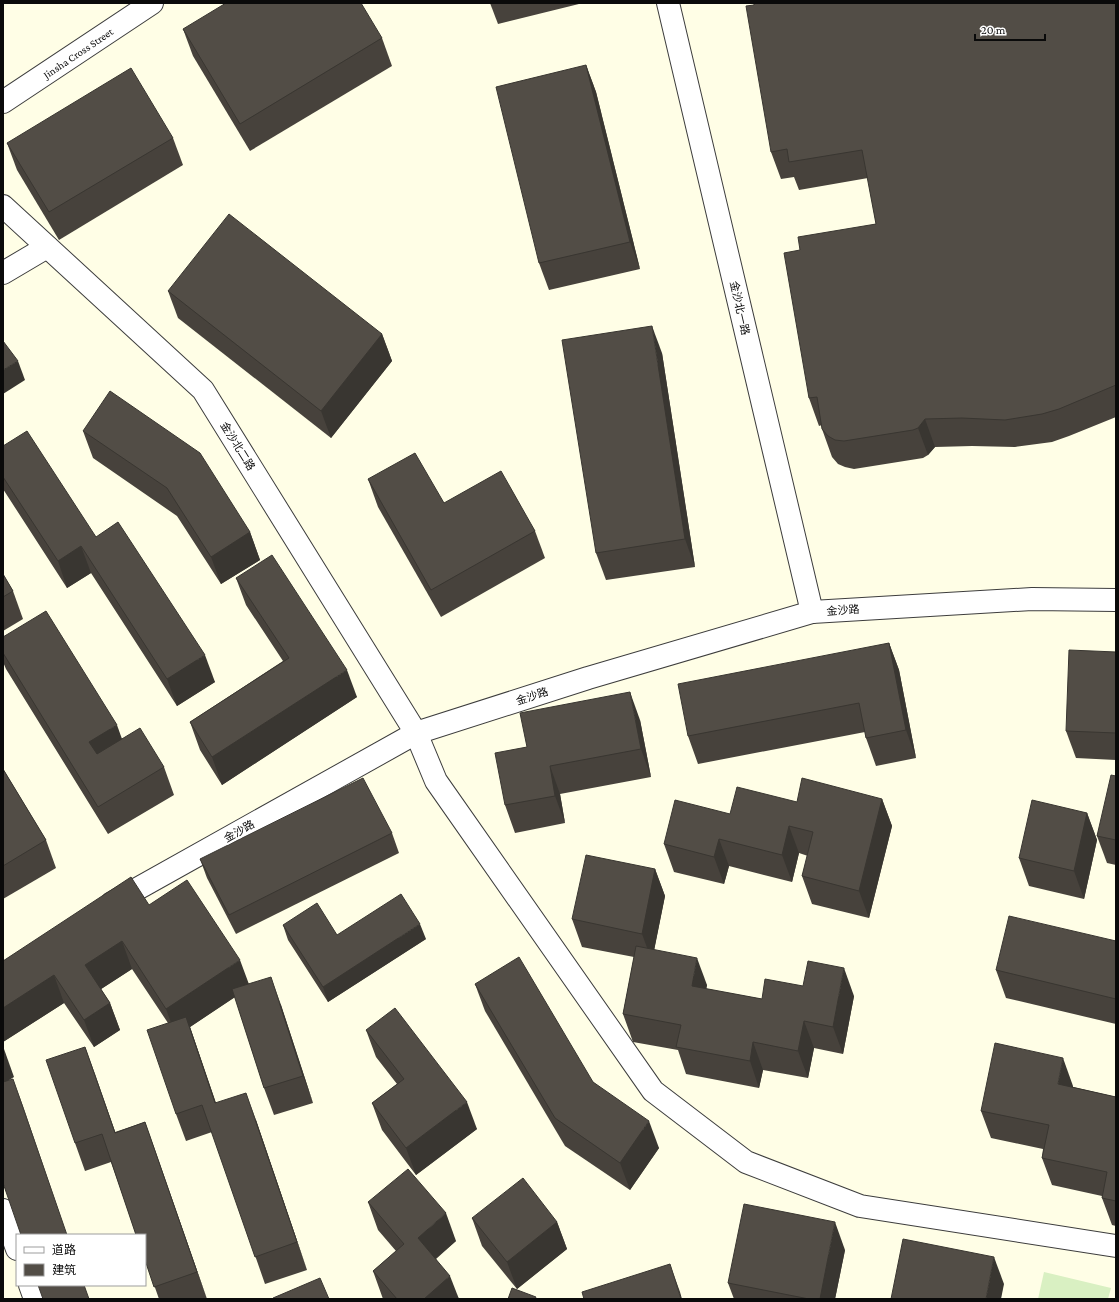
<svg xmlns="http://www.w3.org/2000/svg" width="1119" height="1302" font-family="'Crimson Pro','Noto Sans SC',serif">
	<style>
		.pitch { fill: #d9f0c2 }
		.lines { fill: none; stroke-linecap: round; stroke-linejoin: round }
		.minor-casing { stroke: #3d3d3d; stroke-width: 24 }
		.minor { stroke: #fff; stroke-width: 22 }
		.wall { fill: #47423c }
		.shaded-wall { fill: #393631 }
		.building { fill: #524d46; stroke: #393631 }
		.labels { text-anchor: middle; stroke-width: 4; stroke-linejoin: round; paint-order: stroke }
		.street-label { font-size: 11px; fill: #0a0a0a; stroke: #fff }
	</style>
	<rect width="100%" height="100%" fill="#fffee6"/>
	<path class="pitch" d="M1044,1272L1111,1288L1108,1299H1038Z"/>
	<g class="lines">
		<defs>
			<g id="minor">
				<path d="M668,3L812,612"/>
				<path d="M3,102L152,3"/>
				<path d="M3,206L203,390L416,733L436,781L653,1091L746,1162L860,1206L1116,1246"/>
				<path d="M3,273L47,247"/>
				<path d="M112,903L416,733L588,678L812,612L1032,599L1116,600"/>
				<path d="M3,1210L17,1249"/>
				<path d="M30,1285L35,1299"/>
			</g>
		</defs>
		<use href="#minor" class="minor-casing"/>
		<use href="#minor" class="minor"/>
	</g>
	<g class="wall">
		<path d="M490,3H583L498,24Z"/>
		<path d="M1116,3V417L1069,436L1052,442L1015,447L972,446L935,447L928,455L923,458L854,469L845,467L838,464L832,457L822,429V425L819,426L809,398L800,250L876,224L868,178L799,190L794,177L781,179L771,152Z"/>
		<path d="M183,29L382,38L392,66L250,151L193,56Z"/>
		<path d="M586,65L596,92L640,269L549,290L539,263Z"/>
		<path d="M173,138L183,165L59,240L17,170L7,143Z"/>
		<path d="M168,291L382,334L392,361L331,438L178,318Z"/>
		<path d="M662,353L695,567L606,580L596,553Z"/>
		<path d="M83,431L250,532L260,560L221,584L177,516L93,458Z"/>
		<path d="M3,446L96,537L215,682L177,706L91,573L67,588L3,489Z"/>
		<path d="M368,479L535,531L545,558L441,617L378,507Z"/>
		<path d="M3,574L13,591L23,619L3,631Z"/>
		<path d="M236,578L357,697L222,785L200,750L190,722L283,661L246,605Z"/>
		<path d="M3,637L122,739L164,767L174,795L108,834L6,669L3,662Z"/>
		<path d="M889,643L899,670L916,758L876,766L866,738L865,732L698,764L688,736Z"/>
		<path d="M1116,652V760L1076,758L1066,731Z"/>
		<path d="M640,720L651,777L560,794L565,823L515,833L505,805L527,747Z"/>
		<path d="M3,769L46,840L56,868L3,899Z"/>
		<path d="M1116,776V865L1107,863L1097,836Z"/>
		<path d="M882,799L892,826L869,918L812,904L802,876L808,856L799,853L792,882L729,866L724,884L674,872L664,844L730,814L797,802Z"/>
		<path d="M1087,813L1097,840L1084,899L1029,886L1019,858Z"/>
		<path d="M392,833L399,853L236,934L207,878L200,859Z"/>
		<path d="M655,869L665,896L654,950L707,985L706,989L762,999L854,996L843,1054L814,1048L808,1078L763,1070L759,1088L686,1074L678,1050L633,1042L623,1014L634,957L582,947L572,919Z"/>
		<path d="M149,905L249,984L281,1005L313,1103L274,1115L264,1088L235,997L190,1027L216,1103L256,1120L307,1270L265,1284L212,1132L186,1141L176,1114L168,1023L132,969L101,989L110,1003L120,1030L94,1047L64,1003L3,1042V961Z"/>
		<path d="M283,925L337,935L426,939L328,1002L288,940Z"/>
		<path d="M1116,941V1024L1006,998L996,970Z"/>
		<path d="M475,984L593,1082L659,1148L630,1190L565,1146L485,1011Z"/>
		<path d="M366,1030L477,1129L416,1175L382,1130L372,1103L397,1084L376,1057Z"/>
		<path d="M85,1047L115,1132L145,1122L207,1299H159L111,1162L85,1171L75,1143Z"/>
		<path d="M1073,1086V1087L1116,1097V1226L1112,1225L1102,1198V1196L1052,1185L1042,1158L1043,1149L991,1138L981,1111Z"/>
		<path d="M368,1202L456,1241L436,1259L459,1299H383L373,1271L396,1251L378,1230Z"/>
		<path d="M472,1218L557,1222L567,1249L517,1289L482,1246Z"/>
		<path d="M845,1250L835,1299H734L728,1283Z"/>
	</g>
	<g class="shaded-wall">
		<path d="M586,65L596,92L640,269L630,242Z"/>
		<path d="M652,326L662,353L695,567L685,539Z"/>
		<path d="M382,334L392,361L331,438L321,411Z"/>
		<path d="M18,361L25,380L3,394V370Z"/>
		<path d="M925,419L935,447L928,455L918,428Z"/>
		<path d="M250,532L260,560L221,584L211,557Z"/>
		<path d="M81,546L91,573L67,588L58,561Z"/>
		<path d="M889,643L899,670L916,758L906,730Z"/>
		<path d="M205,655L215,682L177,706L167,679Z"/>
		<path d="M347,670L357,697L222,785L212,757Z"/>
		<path d="M630,692L640,720L651,777L641,749Z"/>
		<path d="M117,725L127,753L99,769L89,742Z"/>
		<path d="M550,766L560,794L565,823L555,796Z"/>
		<path d="M882,799L892,826L869,918L859,891Z"/>
		<path d="M1087,813L1097,840L1084,899L1074,871Z"/>
		<path d="M789,826L799,853L792,882L782,855Z"/>
		<path d="M719,839L729,866L724,884L714,857Z"/>
		<path d="M655,869L665,896L652,961L642,934Z"/>
		<path d="M420,924L426,939L328,1002L323,987Z"/>
		<path d="M122,941L132,969L95,993L85,965Z"/>
		<path d="M697,958L707,985L702,1013L692,986Z"/>
		<path d="M240,960L250,987L190,1027L225,1130L176,1036L166,1009Z"/>
		<path d="M844,968L854,996L843,1054L833,1027Z"/>
		<path d="M54,975L64,1003L3,1042V1008Z"/>
		<path d="M271,977L281,1005L313,1103L303,1076Z"/>
		<path d="M110,1003L120,1030L94,1047L84,1020Z"/>
		<path d="M804,1021L814,1048L808,1078L798,1051Z"/>
		<path d="M753,1042L763,1070L759,1088L750,1061Z"/>
		<path d="M85,1047L95,1074L125,1160L115,1133Z"/>
		<path d="M4,1049L14,1077L3,1084V1050Z"/>
		<path d="M1063,1058L1073,1086L1068,1111L1058,1084Z"/>
		<path d="M13,1079L23,1106L67,1235Z"/>
		<path d="M246,1093L256,1120L307,1270L297,1242Z"/>
		<path d="M467,1102L477,1129L416,1175L406,1148Z"/>
		<path d="M649,1121L659,1148L630,1190L620,1163Z"/>
		<path d="M145,1122L155,1150L207,1299L197,1272Z"/>
		<path d="M446,1213L456,1241L428,1265L418,1238Z"/>
		<path d="M557,1222L567,1249L517,1289L507,1262Z"/>
		<path d="M835,1222L845,1250L835,1299H820Z"/>
		<path d="M994,1257L1004,1284L1001,1299H986Z"/>
		<path d="M670,1264L680,1292L682,1299H681Z"/>
		<path d="M450,1276L459,1299H424Z"/>
	</g>
	<g class="building">
		<path d="M226,3H361L382,38L240,124L183,29Z"/>
		<path d="M754,3H1116V385L1059,409L1042,414L1005,420L962,418L925,419L918,428L913,430L844,441L835,440L828,436L822,429L817,397L809,398L784,253L800,250L798,237L876,224L862,150L789,162L787,149L771,152L746,6L754,5Z"/>
		<path d="M586,65L630,242L539,263L496,87Z"/>
		<path d="M131,68L173,138L49,212L7,143Z"/>
		<path d="M229,214L382,334L321,411L168,291Z"/>
		<path d="M652,326L685,539L596,553L562,340Z"/>
		<path d="M3,341L18,361L3,370Z"/>
		<path d="M110,391L200,453L250,532L211,557L167,488L83,431Z"/>
		<path d="M27,431L96,537L118,522L205,655L167,679L81,546L58,561L3,477V446Z"/>
		<path d="M415,453L444,503L501,471L535,531L431,590L368,479Z"/>
		<path d="M272,555L347,670L212,757L190,722L289,658L236,578Z"/>
		<path d="M3,574L13,591L3,597Z"/>
		<path d="M46,611L117,725L89,742L97,754L140,728L164,767L98,807L3,653V637Z"/>
		<path d="M889,643L906,730L866,738L859,703L688,736L678,684Z"/>
		<path d="M1069,650L1116,652V733L1066,731Z"/>
		<path d="M630,692L641,749L550,766L555,796L505,805L495,753L527,747L520,713Z"/>
		<path d="M3,769L46,840L3,866Z"/>
		<path d="M1111,775L1116,776V840L1097,836Z"/>
		<path d="M363,778L392,833L229,915L200,859Z"/>
		<path d="M802,778L882,799L859,891L802,876L813,832L789,826L782,855L719,839L714,857L664,844L675,800L730,814L737,787L797,802Z"/>
		<path d="M1032,800L1087,813L1074,871L1019,858Z"/>
		<path d="M586,855L655,869L642,934L572,919Z"/>
		<path d="M131,877L149,905L187,880L240,960L166,1009L122,941L85,965L110,1003L84,1020L54,975L3,1008V961Z"/>
		<path d="M401,894L420,924L323,987L283,925L317,903L337,935Z"/>
		<path d="M1009,916L1116,941V999L996,970Z"/>
		<path d="M636,946L697,958L692,986L762,999L765,979L803,986L808,961L844,968L833,1027L804,1021L798,1051L753,1042L750,1061L676,1047L681,1025L623,1014Z"/>
		<path d="M519,957L593,1082L649,1121L620,1163L555,1118L475,984Z"/>
		<path d="M271,977L303,1076L264,1088L232,989Z"/>
		<path d="M395,1008L467,1102L406,1148L372,1103L404,1079L366,1030Z"/>
		<path d="M186,1017L215,1103L246,1093L297,1242L255,1257L202,1105L176,1114L147,1030Z"/>
		<path d="M995,1043L1063,1058L1058,1084L1116,1097V1201L1102,1198L1107,1172L1042,1158L1049,1125L981,1111Z"/>
		<path d="M85,1047L115,1133L145,1122L197,1272L154,1287L145,1260V1235H136L102,1134L75,1143L46,1060Z"/>
		<path d="M13,1079L67,1235H21L3,1183V1082Z"/>
		<path d="M408,1169L446,1213L418,1238L450,1276L424,1299H397L373,1271L404,1244L368,1202Z"/>
		<path d="M523,1178L557,1222L507,1262L472,1218Z"/>
		<path d="M744,1204L835,1222L820,1299H809L728,1283Z"/>
		<path d="M903,1239L994,1257L986,1299H891Z"/>
		<path d="M670,1264L681,1299H584L582,1292Z"/>
		<path d="M320,1278L329,1299H274L273,1298Z"/>
		<path d="M38,1285H84L89,1299H43Z"/>
		<path d="M512,1288L536,1297L535,1299H508Z"/>
	</g>
	<g class="labels">
		<g class="street-label">
			<text transform="translate(78 53) rotate(-34)" y="4">Jinsha Cross Street</text>
			<text transform="translate(740 308) rotate(77)" y="4">金沙北一路</text>
			<text transform="translate(238 446) rotate(58)" y="4">金沙北二路</text>
			<text transform="translate(843 610) rotate(-4)" y="4">金沙路</text>
			<text transform="translate(532 696) rotate(-18)" y="4">金沙路</text>
			<text transform="translate(239 831) rotate(-29)" y="4">金沙路</text>
		</g>
	</g>
	<rect width="1119" height="1302" fill="none" stroke="#0a0a0a" stroke-width="8"/>
	<rect x="16" y="1234" width="130" height="52" fill="#ffffff" stroke="#9d9d9d"/>
	<rect x="24" y="1247" width="20" height="6" fill="#ffffff" stroke="#9d9d9d"/>
	<text x="52" y="1254" font-size="12" fill="#0a0a0a">道路</text>
	<rect x="24" y="1264" width="20" height="12" fill="#524d46" stroke="#9d9d9d"/>
	<text x="52" y="1274" font-size="12" fill="#0a0a0a">建筑</text>
	<path d="M975 34v6h70v-6" fill="none" stroke="#0a0a0a" stroke-width="2"/>
	<text x="981" y="34" font-size="12" fill="#0a0a0a" stroke="#ffffff" stroke-width="3" paint-order="stroke">20 m</text>
</svg>
